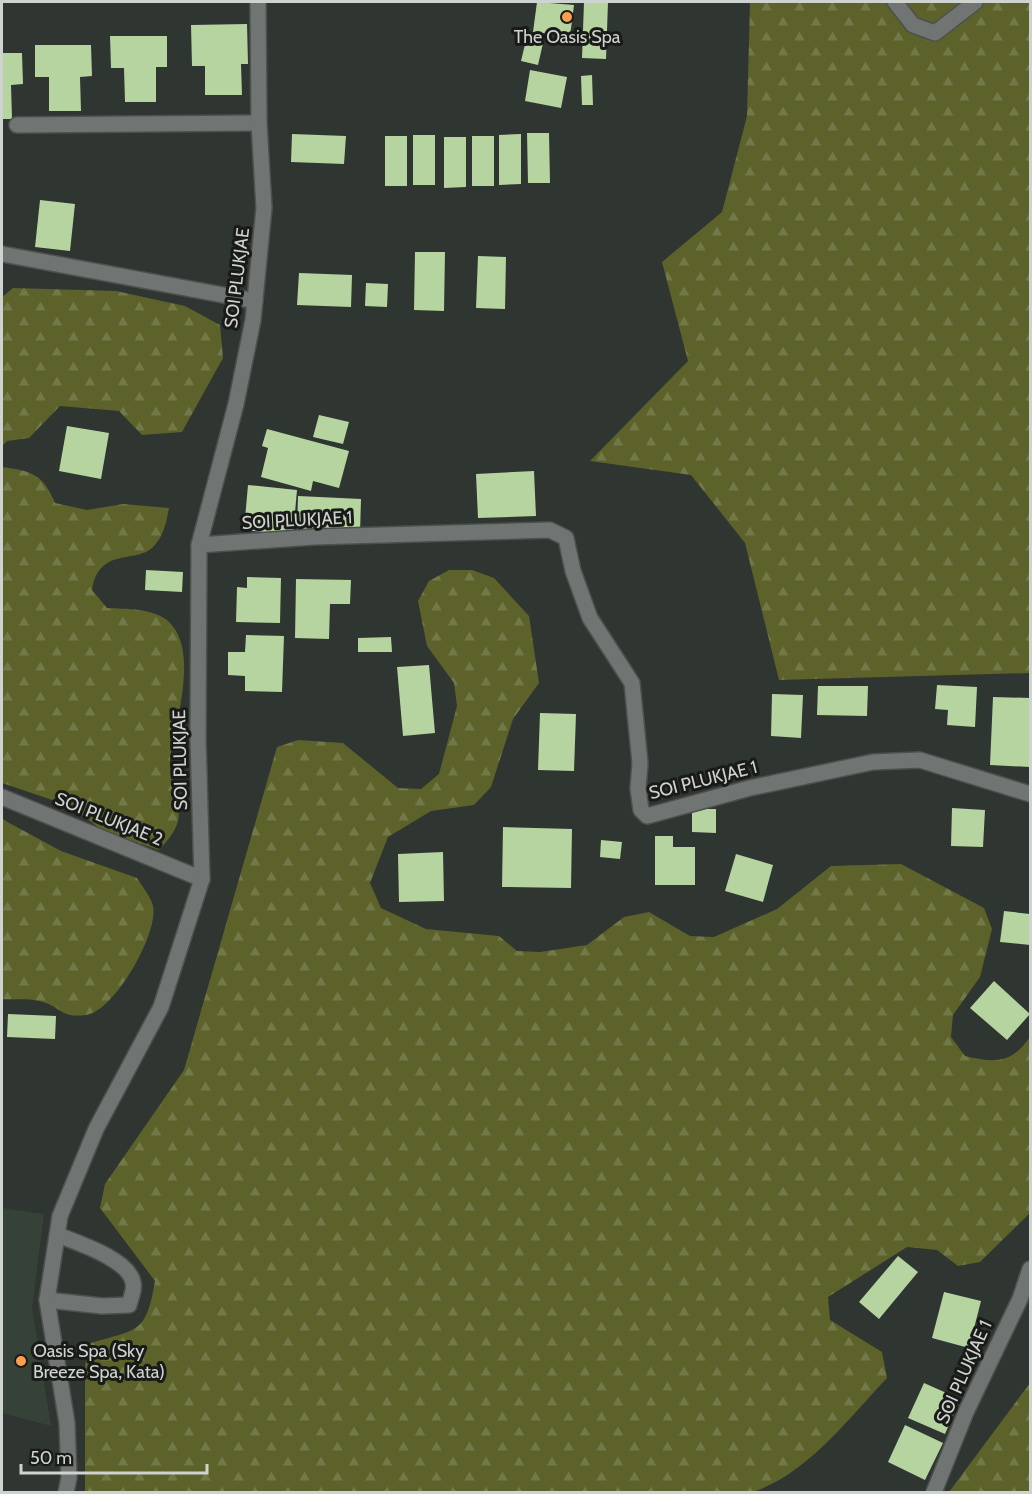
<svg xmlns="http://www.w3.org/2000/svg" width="1032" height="1494" font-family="Cabin,sans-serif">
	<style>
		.built { fill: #364138 }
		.forest { fill: url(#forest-firs) }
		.building { fill: #b6d49f }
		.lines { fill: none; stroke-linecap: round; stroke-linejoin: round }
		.minor-casing { stroke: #4c514d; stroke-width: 18 }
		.minor { stroke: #707472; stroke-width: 15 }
		.poi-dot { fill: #fa9f4e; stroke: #191b19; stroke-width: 2 }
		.labels { text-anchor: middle; stroke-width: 6; stroke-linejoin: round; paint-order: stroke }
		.poi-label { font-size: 18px; fill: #cfd3d0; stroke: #191b19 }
		.street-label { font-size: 18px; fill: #cfd3d0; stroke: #191b19 }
	</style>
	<defs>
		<pattern id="forest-firs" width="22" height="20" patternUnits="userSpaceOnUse" patternTransform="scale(1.5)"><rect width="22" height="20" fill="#5c6229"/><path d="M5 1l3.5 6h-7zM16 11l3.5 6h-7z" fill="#727847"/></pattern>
	</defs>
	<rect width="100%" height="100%" fill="#2f3530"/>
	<path class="built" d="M2,1208L44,1214L32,1308L51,1426L2,1413Z"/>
	<g class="forest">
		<path d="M750,2H1030V673L779,680L745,543L691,475L590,461L688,361L662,262L722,212L747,116Z"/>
		<path d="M13,288L116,291L185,306L220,325L223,358L182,432L142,435L119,411L60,406L29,438L7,441L2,446V297Z"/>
		<path d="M2,467C32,471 43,474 55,503L87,510L123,504L169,508C166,523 164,536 153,547C137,564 99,546 92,590L107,608C126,609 153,608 168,621C195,645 181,700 176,730C174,742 169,755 170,766C171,807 195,812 159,850L103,831L70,806L2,783Z"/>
		<path d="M449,570H472L494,578L529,616L539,683L513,719L491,787L474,805L431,811L388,837L370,883L381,908L426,929L499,936L517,951L540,952L587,945L624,917L649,912L690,936L714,937L777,909L831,866L901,864L984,908L992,929L980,977L953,1015L951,1037L965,1056C996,1063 1011,1064 1030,1037V1213L980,1262L958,1266L937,1250L907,1247L828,1297L830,1320L882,1352L887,1378C849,1418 807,1474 753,1492H85V1365L91,1343C138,1329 146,1334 155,1281L100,1208L105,1184L184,1070L277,747L298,740L343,743L398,788L421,789L439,774L457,706L454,683L427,646L418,601L429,581Z"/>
		<path d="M2,819L61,851L137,878C142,886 151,897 153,906C159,933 114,1012 86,1015C61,1018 62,1008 43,1002C31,998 14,1000 2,999Z"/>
		<path d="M1030,1383V1492H949Z"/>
	</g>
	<g class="building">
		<path d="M537,2L574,5L570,36L533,32Z"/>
		<path d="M584,2H608L606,59L582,58Z"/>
		<path d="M247,24L248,64H241L242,95H205V66H192L191,25Z"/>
		<path d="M110,36H167V67H156V102H125L124,68H111Z"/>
		<path d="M527,36L544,39L538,65L521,61Z"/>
		<path d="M35,45H91L92,76L80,77L81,111H49V77H35Z"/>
		<path d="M2,53H22L23,84L11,85L12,119H2Z"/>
		<path d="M530,70L567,77L561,108L525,101Z"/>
		<path d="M592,75L593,105H582L581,76Z"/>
		<path d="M527,133H549L550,183H528Z"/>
		<path d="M292,134L346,136L344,164L291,162Z"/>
		<path d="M521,134V184L499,185V135Z"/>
		<rect x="413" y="135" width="22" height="50"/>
		<rect x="385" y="136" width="22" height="50"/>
		<rect x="472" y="136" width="22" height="50"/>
		<path d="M444,137H466V187L444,188Z"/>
		<path d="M40,200L75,204L70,251L35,247Z"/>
		<path d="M415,252H445L444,311L414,310Z"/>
		<path d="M478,256L506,257L505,309L476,308Z"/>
		<path d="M299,273L352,275L351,307L297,305Z"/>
		<path d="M366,283L388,284L387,307L365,306Z"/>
		<path d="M319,415L349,422L343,444L313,437Z"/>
		<path d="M67,426L109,433L101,479L59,471Z"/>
		<path d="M267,429L349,451L339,488L313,481L311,491L261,477L268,448L262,446Z"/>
		<path d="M534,471L536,516L478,518L476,474Z"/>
		<path d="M248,485L297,490L293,535L244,530Z"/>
		<path d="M298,496L361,499L360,533L297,530Z"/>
		<path d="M146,570L183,572L182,592L145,590Z"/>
		<path d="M247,577L281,578L280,623L236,622L237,587L247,588Z"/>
		<path d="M296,579L351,580L350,604H330L329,639L295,638Z"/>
		<path d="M246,635L284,636L282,692L245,691V676L228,675V652H245Z"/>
		<path d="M391,637L392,652H358V638Z"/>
		<path d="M429,665L435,733L403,736L397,667Z"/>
		<path d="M937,685L977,687L975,727L947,725L948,710L935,709Z"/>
		<path d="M818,686H868L867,716L817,715Z"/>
		<path d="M772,694L803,695L801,738L771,736Z"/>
		<path d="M993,697L1030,698V767L990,765Z"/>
		<path d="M540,713L576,714L574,771L538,770Z"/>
		<path d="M952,808L985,810L983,847L951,846Z"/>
		<path d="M692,809H716V833L692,832Z"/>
		<path d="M503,827L572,829L571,888L502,887Z"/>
		<path d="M655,836H673V847H695V885H655Z"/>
		<path d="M601,840L622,842L620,859L600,857Z"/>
		<path d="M443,852L444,901L399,902L398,854Z"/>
		<path d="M736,854L773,865L763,902L725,891Z"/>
		<path d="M1004,911L1030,914V945L1000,942Z"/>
		<path d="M994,981L1030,1014L1007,1040L970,1008Z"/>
		<path d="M8,1014L56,1016L55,1039L7,1037Z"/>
		<path d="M898,1256L918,1272L879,1319L859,1302Z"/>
		<path d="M944,1292L981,1301L969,1348L932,1338Z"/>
		<path d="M924,1383L960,1399L945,1434L908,1418Z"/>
		<path d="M905,1425L943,1443L925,1480L888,1462Z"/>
	</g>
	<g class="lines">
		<defs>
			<g id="minor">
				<path d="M895,2L913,25L935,33L975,2"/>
				<path d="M17,125L259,123"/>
				<path d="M2,254L255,301"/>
				<path d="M199,545L314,537L550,530L566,538L573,571L590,618L632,683L640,763L638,789L641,810L647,816L750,788L873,762L920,760L1030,794"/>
				<path d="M2,797L202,879"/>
				<path d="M47,1300L102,1306L129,1305C131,1297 135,1289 133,1282C128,1259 78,1243 58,1235"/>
				<path d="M66,1492L69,1478L67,1423L47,1300L60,1216L96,1129L161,1007L202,879L198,739L199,545L236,404L253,320L264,208L259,123L258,2"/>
				<path d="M934,1492L966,1412L1020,1299L1030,1269"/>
			</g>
		</defs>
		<use href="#minor" class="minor-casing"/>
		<use href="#minor" class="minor"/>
	</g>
	<g class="poi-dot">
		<circle cx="567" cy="17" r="6"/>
		<circle cx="21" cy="1361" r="6"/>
	</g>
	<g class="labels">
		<g class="poi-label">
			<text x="567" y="43">The Oasis Spa</text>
			<text x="33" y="1357" text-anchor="start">Oasis Spa (Sky<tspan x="33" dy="21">Breeze Spa, Kata)</tspan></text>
		</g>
		<g class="street-label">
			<text transform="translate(237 278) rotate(-83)" y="6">SOI PLUKJAE</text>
			<text transform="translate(297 520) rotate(-3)" y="6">SOI PLUKJAE 1</text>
			<text transform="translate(180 760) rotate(-91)" y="6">SOI PLUKJAE</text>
			<text transform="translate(703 780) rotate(-14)" y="6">SOI PLUKJAE 1</text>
			<text transform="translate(109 819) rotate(22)" y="6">SOI PLUKJAE 2</text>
			<text transform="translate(964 1372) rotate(-66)" y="6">SOI PLUKJAE 1</text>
		</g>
	</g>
	<rect width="1032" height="1494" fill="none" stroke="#cfd3d0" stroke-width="6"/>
	<path d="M21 1464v9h186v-9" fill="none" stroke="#cfd3d0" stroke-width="3"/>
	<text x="30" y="1464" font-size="18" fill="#cfd3d0" stroke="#191b19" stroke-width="4.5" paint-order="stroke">50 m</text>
</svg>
